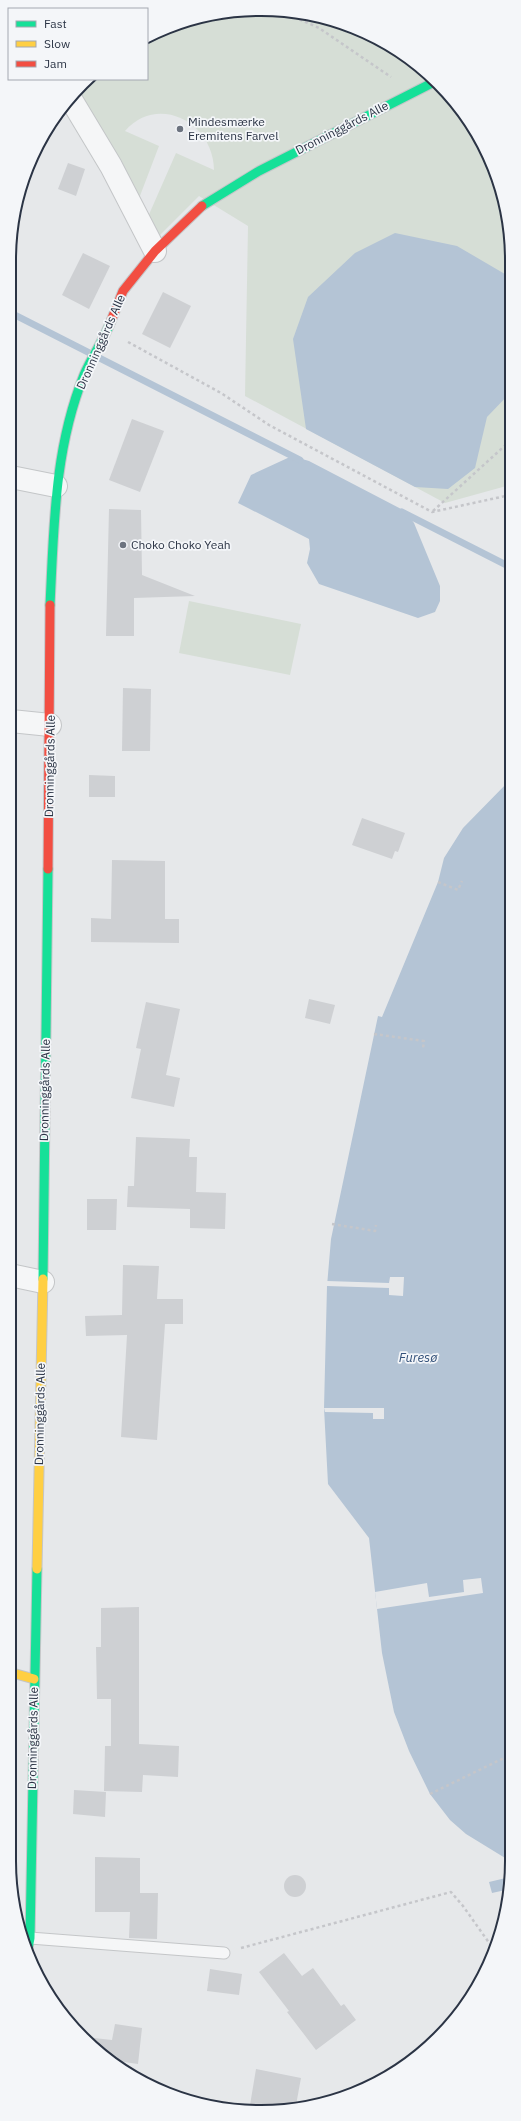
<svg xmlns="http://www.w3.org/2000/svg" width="521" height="2121" font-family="'IBM Plex Sans',sans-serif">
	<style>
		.green { fill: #d6ded6 }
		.water { fill: #b4c4d5 }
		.pier { fill: #e6e8ea }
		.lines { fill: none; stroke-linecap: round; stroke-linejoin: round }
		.stream { stroke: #b4c4d5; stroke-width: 7 }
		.building { fill: #ced0d3 }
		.lane-casing { stroke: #c4c6c8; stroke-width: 13 }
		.street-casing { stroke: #c4c6c8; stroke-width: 24 }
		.fast-casing { stroke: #c4c6c8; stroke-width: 11 }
		.slow-casing { stroke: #c4c6c8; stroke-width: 11 }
		.jam-casing { stroke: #c4c6c8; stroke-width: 11 }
		.path { stroke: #c5c6ca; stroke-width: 2.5; stroke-dasharray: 3 3; stroke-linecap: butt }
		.lane { stroke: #f5f6f7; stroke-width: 11 }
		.street { stroke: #f5f6f7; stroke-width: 22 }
		.fast { stroke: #16e098; stroke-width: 9 }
		.slow { stroke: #ffcf43; stroke-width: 9 }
		.jam { stroke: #f24e42; stroke-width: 9 }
		.poi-dot { fill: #6c737f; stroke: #f4f6f9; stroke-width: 1.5 }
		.labels { text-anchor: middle; stroke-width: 3.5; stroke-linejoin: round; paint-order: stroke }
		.poi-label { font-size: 12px; fill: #2b3445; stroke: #f4f6f9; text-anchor: start }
		.street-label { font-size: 12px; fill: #2b3445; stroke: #f4f6f9 }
		.water-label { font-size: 13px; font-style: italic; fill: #34527a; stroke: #f4f6f9 }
		.rim { fill: none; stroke: #2b3445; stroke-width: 2 }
	</style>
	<rect width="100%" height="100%" fill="#e6e8ea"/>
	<g class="green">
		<path d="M294,11L372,35L438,83L486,149L510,228V485L445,503L245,396L248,226L199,196L160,235L147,219L176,153L214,170C214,123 158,93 125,131L159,146L138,201L78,95L92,79H147V41L196,18Z"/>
		<path d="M189,601L301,624L290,675L179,653Z"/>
	</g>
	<g class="water">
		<path d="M395,233L457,246L510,277V393L487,417L475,468L448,489L415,487L306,429L293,339L308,297L355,253Z"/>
		<path d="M292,456L309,461L405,511L414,523L440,586V601L435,612L418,618L319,584L307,563L310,549L309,539L238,503L251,475Z"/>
		<path d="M510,780V1861L466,1834L450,1820L430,1794L409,1751L394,1712L382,1653L369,1538L328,1484L324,1408L327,1286L331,1239L378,1016L382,1017L438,882L444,858L463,828Z"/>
		<path d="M510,1877V1889L492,1893L489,1882Z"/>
	</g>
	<g class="pier">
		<path d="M390,1277H404L403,1296L389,1295V1288L327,1286V1281L389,1283Z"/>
		<path d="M324,1408H384V1419H373V1413L325,1412Z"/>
		<path d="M481,1578L483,1593L377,1609L375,1592L427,1583L429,1597L464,1592L463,1580Z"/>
	</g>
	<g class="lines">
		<g class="stream">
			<path d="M11,313L300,460"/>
			<path d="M402,512L510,567"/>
		</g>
	</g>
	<g class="building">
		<path d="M68,163L85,169L76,196L58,189Z"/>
		<path d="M83,253L110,266L89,309L62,295Z"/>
		<path d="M163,292L191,306L170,348L142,334Z"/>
		<path d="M132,419L164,431L140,492L109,480Z"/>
		<path d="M109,509L141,510L142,575L195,596L134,598V636H106Z"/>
		<path d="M123,688L151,689L150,751H122Z"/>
		<path d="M89,775L115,776V797H89Z"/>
		<path d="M362,818L405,833L398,852L395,851L392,859L352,845Z"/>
		<path d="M112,860L165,861V919H179V943L91,942V918L111,919Z"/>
		<path d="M309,999L335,1005L330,1024L305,1018Z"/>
		<path d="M146,1002L180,1009L166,1075L180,1078L174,1107L131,1098L141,1049L136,1048Z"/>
		<path d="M136,1137L190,1139L189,1157H197L196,1192L226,1193L225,1229L190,1228V1209L127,1207L128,1186H134Z"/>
		<path d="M87,1199H117L116,1230H87Z"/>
		<path d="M123,1265L159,1266L157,1299H183V1324H165L157,1440L121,1437L127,1335L86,1336L85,1316L122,1315Z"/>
		<path d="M139,1607V1744L179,1746L178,1777L143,1775L142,1792L104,1791L105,1746H111V1699H97L96,1647H101V1608Z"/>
		<path d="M74,1790L106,1792L105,1817L73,1814Z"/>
		<path d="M95,1857L140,1858V1893H158L157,1939L129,1938L130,1912H95Z"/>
		<circle cx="295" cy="1886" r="11"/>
		<path d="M284,1953L302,1976L313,1968L341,2006L344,2004L356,2020L316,2050L287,2012L289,2011L259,1972Z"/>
		<path d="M210,1969L242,1974L239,1995L207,1991Z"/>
		<path d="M115,2024L142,2028L138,2064L117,2061L85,2037L112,2040Z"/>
		<path d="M256,2069L301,2078L296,2105L249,2111Z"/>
	</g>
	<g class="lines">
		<defs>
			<path id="lane" d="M30,1938L224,1953"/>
			<g id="street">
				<path d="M72,101L111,166L155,251"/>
				<path d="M11,477L56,486"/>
				<path d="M11,721L50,725"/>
				<path d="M10,1275L43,1282"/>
			</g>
			<g id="fast">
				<path d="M202,206L259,171L436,81"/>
				<path d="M50,605C54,527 54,449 84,375C92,356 104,340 111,321"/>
				<path d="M43,1279L48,869"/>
				<path d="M27,1953L30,1938L37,1569"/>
			</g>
			<g id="slow">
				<path d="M37,1569L43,1279"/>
				<path d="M9,1672L34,1679"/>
			</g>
			<g id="jam">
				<path d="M111,321L123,291L155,251L202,206"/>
				<path d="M48,869L50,605"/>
			</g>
		</defs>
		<use href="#lane" class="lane-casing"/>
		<use href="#street" class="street-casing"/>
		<use href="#fast" class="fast-casing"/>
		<use href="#slow" class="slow-casing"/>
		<use href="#jam" class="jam-casing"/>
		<g class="path">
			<path d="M283,12L319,28L391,77"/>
			<path d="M128,342L221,393L269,425L432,512L510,495"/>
			<path d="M433,511L510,441"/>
			<path d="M438,882L458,890L462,881"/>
			<path d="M374,1034L424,1041L423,1048"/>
			<path d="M332,1224L375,1231L376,1225"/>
			<path d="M430,1794L510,1755"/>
			<path d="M241,1948L451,1892L463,1906L492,1947"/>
		</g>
		<use href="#lane" class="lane"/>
		<use href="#street" class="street"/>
		<use href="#fast" class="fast"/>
		<use href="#slow" class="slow"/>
		<use href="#jam" class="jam"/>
	</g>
	<g class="poi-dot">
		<circle cx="180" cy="129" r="4"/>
		<circle cx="123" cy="545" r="4"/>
	</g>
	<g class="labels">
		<g class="poi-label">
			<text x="188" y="126">Mindesmærke<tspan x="188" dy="14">Eremitens Farvel</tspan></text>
			<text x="131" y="549">Choko Choko Yeah</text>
		</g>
		<g class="street-label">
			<text transform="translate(342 128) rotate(-27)" y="4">Dronninggårds Alle</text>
			<text transform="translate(101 342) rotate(-66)" y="4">Dronninggårds Alle</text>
			<text transform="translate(50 766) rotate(-89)" y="4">Dronninggårds Alle</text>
			<text transform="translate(45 1090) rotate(-89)" y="4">Dronninggårds Alle</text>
			<text transform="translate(40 1414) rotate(-89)" y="4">Dronninggårds Alle</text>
			<text transform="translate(33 1738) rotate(-89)" y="4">Dronninggårds Alle</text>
		</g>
		<g class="water-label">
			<text x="418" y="1362">Furesø</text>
		</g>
	</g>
	<path d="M0 0H521V2121H0ZM260 16H261A244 244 0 0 1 505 260V1861A244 244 0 0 1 261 2105H260A244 244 0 0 1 16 1861V260A244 244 0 0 1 260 16Z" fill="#f4f6f9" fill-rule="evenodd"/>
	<path class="rim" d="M260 16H261A244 244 0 0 1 505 260V1861A244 244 0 0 1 261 2105H260A244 244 0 0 1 16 1861V260A244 244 0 0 1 260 16Z"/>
	<rect x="8" y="8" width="140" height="72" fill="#f4f6f9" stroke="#a4a8b1"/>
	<rect x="16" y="21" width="20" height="6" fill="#16e098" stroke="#a4a8b1"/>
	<text x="44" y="28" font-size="12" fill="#2b3445">Fast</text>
	<rect x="16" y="41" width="20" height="6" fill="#ffcf43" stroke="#a4a8b1"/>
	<text x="44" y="48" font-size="12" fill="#2b3445">Slow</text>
	<rect x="16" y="61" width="20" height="6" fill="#f24e42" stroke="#a4a8b1"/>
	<text x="44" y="68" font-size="12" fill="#2b3445">Jam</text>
</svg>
